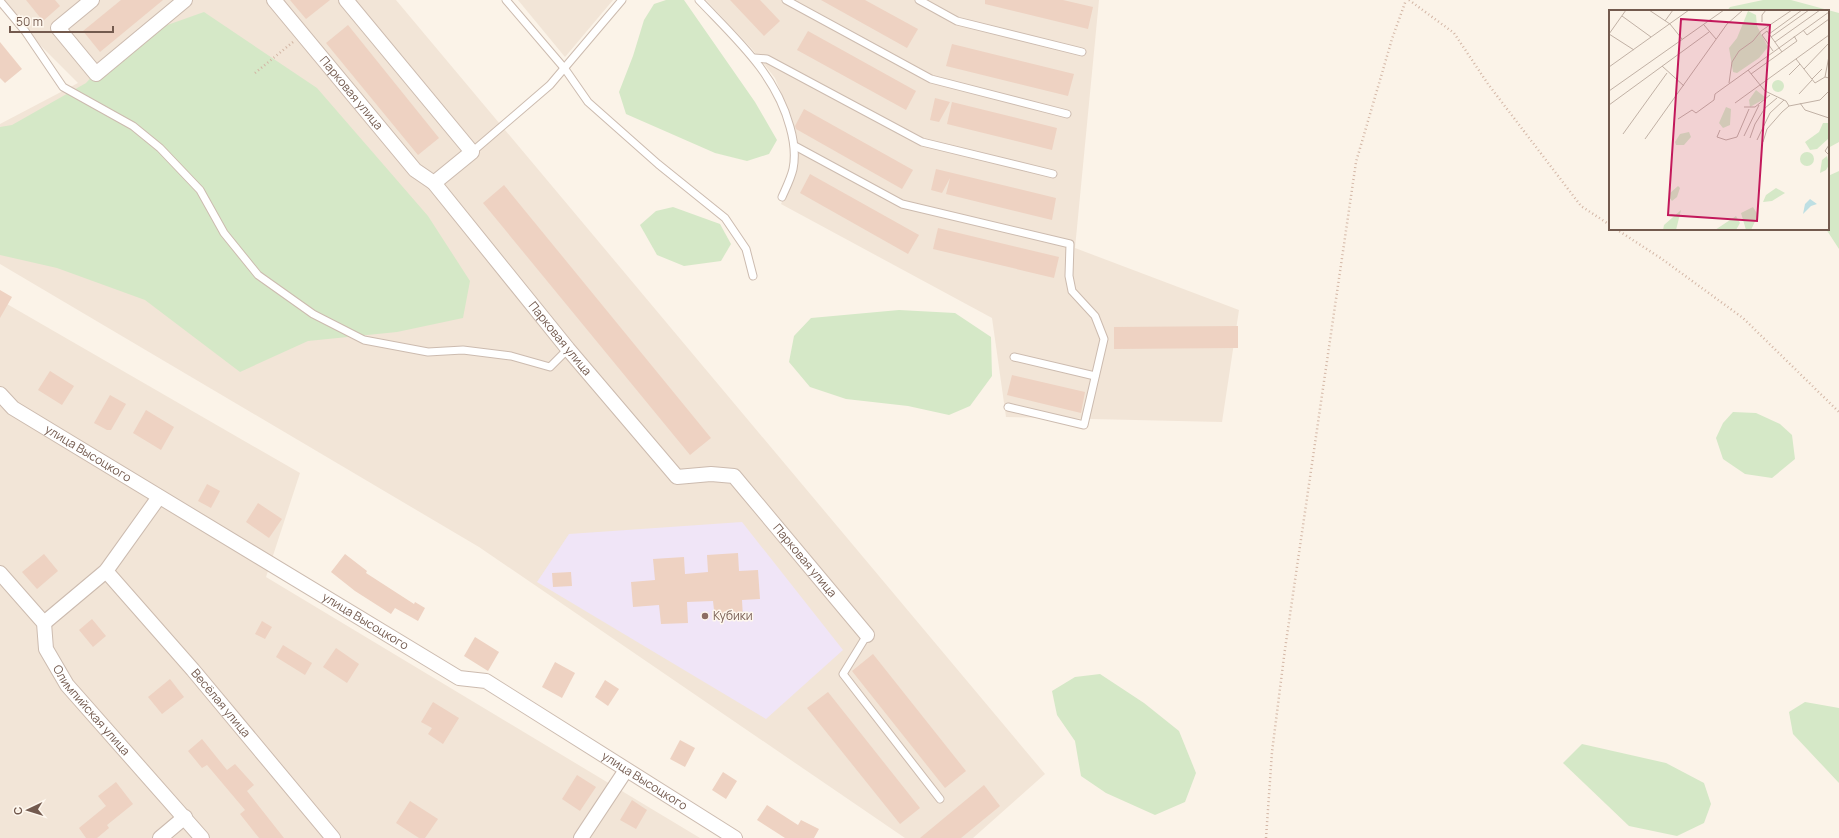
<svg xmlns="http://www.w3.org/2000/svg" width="1839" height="838" font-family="Manrope,sans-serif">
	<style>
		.residential { fill: #f2e5d7 }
		.education { fill: #f0e5f7 }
		.green { fill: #d5e8c7 }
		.building { fill: #eed2c2 }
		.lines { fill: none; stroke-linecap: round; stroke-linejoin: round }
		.service-casing { stroke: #ccbbaf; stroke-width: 9 }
		.minor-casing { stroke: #ccbbaf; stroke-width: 16 }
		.path { stroke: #d3b6a5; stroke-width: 2.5; stroke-dasharray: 1 3; stroke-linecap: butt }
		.service { stroke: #fff; stroke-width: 7 }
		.minor { stroke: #fff; stroke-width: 14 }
		.education-dot { fill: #8d6e63; stroke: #fef7ee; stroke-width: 1.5 }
		.labels { text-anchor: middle; stroke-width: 3; stroke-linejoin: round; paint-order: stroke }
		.street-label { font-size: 12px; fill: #735a4e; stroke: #fef7ee }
		.education-label { font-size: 12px; fill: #785e54; stroke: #fef7ee; text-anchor: start }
		.inset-road { fill: none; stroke: #c1b1a5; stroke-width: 1 }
		.view { fill: #c2185b; fill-opacity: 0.15; stroke: #c2185b; stroke-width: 2 }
		.inset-edge { fill: none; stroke: #735a4e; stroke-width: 2 }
	</style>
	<rect width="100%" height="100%" fill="#fbf3e8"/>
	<g class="residential">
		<path d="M0,0H396L1045,774L973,838H905L479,547L0,264V124L78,83L13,18L0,9Z"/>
		<path d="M518,0H613L565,57Z"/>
		<path d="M706,0H1099L1075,248L1239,310L1222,422L1006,417L992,318L781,204L796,170L797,143L788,110L775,78L752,49Z"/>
		<path d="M0,300L300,473L266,577L700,838H0Z"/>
	</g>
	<path class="education" d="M742,522L843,650L766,719L537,582L569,534Z"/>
	<g class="green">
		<path d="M666,0H684L755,102L777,140L769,154L747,161L715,153L626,114L619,92L633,56L644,20L654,4Z"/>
		<path d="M1763,0H1791L1839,13V142L1828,148V11H1727L1730,7Z"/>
		<path d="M204,12L317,88L428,216L470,281L463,318L397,332L308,341L240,372L145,300L57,268L0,255V127L12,125L86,83L125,40Z"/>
		<path d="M1839,171V249L1826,229H1828V176Z"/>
		<path d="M673,207L720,224L731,244L721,261L684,266L657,255L640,225L656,211Z"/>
		<path d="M899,310L955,313L991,337L992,376L970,406L949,415L908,406L846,399L810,387L789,362L794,336L811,318Z"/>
		<path d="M1733,412L1756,413L1780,424L1792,435L1795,459L1772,478L1745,474L1723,459L1716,438L1723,423Z"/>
		<path d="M1100,674L1144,703L1179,731L1196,773L1185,802L1155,815L1106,793L1081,776L1075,741L1057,715L1052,691L1075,677Z"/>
		<path d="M1805,702L1839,708V783L1793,734L1789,712Z"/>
		<path d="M1582,744L1666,763L1704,783L1711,804L1704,823L1677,836L1629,826L1563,763Z"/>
	</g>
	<g class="building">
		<path d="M26,0H55L60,6L43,21Z"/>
		<path d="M121,0H163L100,52L83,31Z"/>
		<path d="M290,0H330L306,19Z"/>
		<path d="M730,0H760L780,21L764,36Z"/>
		<path d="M821,0H865L918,29L907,48Z"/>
		<path d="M985,0H1063L1093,7L1088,29L985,4Z"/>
		<path d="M348,25L439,138L418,155L326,43Z"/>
		<path d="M808,31L916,91L906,110L797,50Z"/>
		<path d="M0,42L22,69L5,83L0,78Z"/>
		<path d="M952,44L1074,74L1068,96L946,66Z"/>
		<path d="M935,98L950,102L939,122L930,120Z"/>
		<path d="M952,102L1057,128L1052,150L947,124Z"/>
		<path d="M804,109L913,170L902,189L796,129L795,126Z"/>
		<path d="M936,169L1056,198L1052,220L946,194L950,178L942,193L931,190Z"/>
		<path d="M810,174L919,235L908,254L800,193Z"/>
		<path d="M504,185L711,438L690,455L483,203Z"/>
		<path d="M938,228L1059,257L1054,278L933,249Z"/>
		<path d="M0,290L12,297L0,318Z"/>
		<path d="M1238,326V348L1114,349V327Z"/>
		<path d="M50,371L74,386L62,405L38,390Z"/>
		<path d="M1012,375L1085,392L1081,413L1007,395Z"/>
		<path d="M110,395L126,404L111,430H107L94,423Z"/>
		<path d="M146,410L174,427L161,450L133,433Z"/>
		<path d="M207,484L220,491L211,508L198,501Z"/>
		<path d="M258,503L282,519L269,538L246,522Z"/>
		<path d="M738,553L739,571L758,570L760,599L742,600L743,617L715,619L713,601L687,602L688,623L661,624L659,605L633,607L631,582L655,580L653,559L684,557L685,574L708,572L707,555Z"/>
		<path d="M44,554L58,571L37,589L22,572Z"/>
		<path d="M345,554L367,571L366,573L414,604L415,602L425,608L418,621L395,608L391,614L355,591L331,572Z"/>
		<path d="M571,572L572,586L553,587L552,573Z"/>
		<path d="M92,619L106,636L93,647L79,630Z"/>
		<path d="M262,621L272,627L265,639L255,634Z"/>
		<path d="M475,637L499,652L488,671L464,656Z"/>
		<path d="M283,645L312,663L305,675L276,657Z"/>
		<path d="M336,648L359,664L347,683L323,667Z"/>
		<path d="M873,654L966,771L945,788L852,671Z"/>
		<path d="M555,662L575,673L562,698L542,687Z"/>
		<path d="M170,679L184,697L162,714L148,697Z"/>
		<path d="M605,680L619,689L608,706L595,697Z"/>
		<path d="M828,692L920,808L900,824L807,708Z"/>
		<path d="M433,702L459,718L443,744L428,734L432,728L421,722Z"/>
		<path d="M202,739L227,770L235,764L254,785L247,791L284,838H259L240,814L245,810L207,765L202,768L188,751Z"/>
		<path d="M680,740L695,748L685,767L670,759Z"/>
		<path d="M723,772L737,781L726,799L712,790Z"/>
		<path d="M577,775L596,787L580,811L562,799Z"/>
		<path d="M116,782L133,804L107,825L109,828L97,838H86L79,828L106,806L98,796Z"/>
		<path d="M984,785L1000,806L961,838H920Z"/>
		<path d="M632,800L647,810L636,829L620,820Z"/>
		<path d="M410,801L438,819L425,838H419L396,823Z"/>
		<path d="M767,805L798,825L801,820L819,829L814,838H785L757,820Z"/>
	</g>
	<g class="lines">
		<defs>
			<g id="service">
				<path d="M506,0L565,69L588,102L658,164L725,218L746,249L753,276"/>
				<path d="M699,0C736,39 776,74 790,127C794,141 796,154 793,169C791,178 786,188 782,197"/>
				<path d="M786,0L931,79L1067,114"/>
				<path d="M919,0L957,21L1082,52"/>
				<path d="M0,1L25,31L63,87L133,126L160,148L200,190L224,233L258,275L313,314L364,340L428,352L463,350L511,356L550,367L568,349"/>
				<path d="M754,58L767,59L922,142L1053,174"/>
				<path d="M795,146L902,204L1070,244L1069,276L1072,291L1095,316L1104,339L1084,425L1008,407"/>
				<path d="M472,152L550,85L622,0"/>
				<path d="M1014,357L1095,376"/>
				<path d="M867,635L843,674L940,799"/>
			</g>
			<g id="minor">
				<path d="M92,0L58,28L96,74L185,0"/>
				<path id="s1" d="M274,0L415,170L434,183L568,349L677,477L711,474L734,476L867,635"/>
				<path d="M346,0L472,152L434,183"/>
				<path id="s2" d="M0,394L13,408L459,678L486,681L735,838"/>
				<path id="s3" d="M106,571L193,670L333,838"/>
				<path id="s4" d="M0,573L44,623L46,649L67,685L202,838"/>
				<path d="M44,623L106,571L159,497"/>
				<path d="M160,838L185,817"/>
				<path d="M581,838L626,770"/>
			</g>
		</defs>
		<use href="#service" class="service-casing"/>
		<use href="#minor" class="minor-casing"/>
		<g class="path">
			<path d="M1409,0L1454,33L1488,84L1581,206L1610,225"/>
			<path d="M255,73L293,42"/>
			<path d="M1616,229L1662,259L1743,318L1839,412"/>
			<path d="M1266,838L1272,752L1285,649L1356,162L1392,39L1406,0"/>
		</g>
		<use href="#service" class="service"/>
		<use href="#minor" class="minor"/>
	</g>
	<circle class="education-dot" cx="705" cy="616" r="4"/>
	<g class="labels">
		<g class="street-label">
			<text dy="4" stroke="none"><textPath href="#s1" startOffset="121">Парковая улица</textPath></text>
			<text dy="4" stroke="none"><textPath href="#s1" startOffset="444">Парковая улица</textPath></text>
			<text dy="4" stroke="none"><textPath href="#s2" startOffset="107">улица Высоцкого</textPath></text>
			<text dy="4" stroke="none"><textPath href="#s1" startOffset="793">Парковая улица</textPath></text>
			<text dy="4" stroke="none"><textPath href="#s2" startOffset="431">улица Высоцкого</textPath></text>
			<text dy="4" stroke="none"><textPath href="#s3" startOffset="175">Весёлая улица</textPath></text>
			<text dy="4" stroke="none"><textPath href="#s4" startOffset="169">Олимпийская улица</textPath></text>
			<text dy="4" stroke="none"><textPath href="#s2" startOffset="755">улица Высоцкого</textPath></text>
		</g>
		<g class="education-label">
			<text x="713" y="620">Кубики</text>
		</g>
	</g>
	<g transform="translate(1609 10)">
		<rect width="220" height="220" fill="#fbf3e8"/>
		<path d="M139,1L147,5L148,16L159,37L150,48L128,63L124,62L120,38L128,28ZM163 76a6 6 0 1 1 12 0a6 6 0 1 1-12 0ZM147,80L157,88L141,97L140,90ZM117,97L122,99L121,115L114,118L110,113ZM214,113H220V128L208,139L201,140L196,132L210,122ZM80,122L82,127L75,135H67L66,132L71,124ZM191 149a7 7 0 1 1 14 0a7 7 0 1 1-14 0ZM218,146L220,155L217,160L211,163L213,150ZM69,176L71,178L68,187L63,191L60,187L61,183ZM167,178L176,183L163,191L154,192L157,185ZM144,197L149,205L142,220H137L132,203ZM72,200L67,220H54L55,215ZM127,206L131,213L127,220H106Z" fill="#d5e8c7"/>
		<path d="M201,189L208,194L202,196L194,204L196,194Z" fill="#bedfe3"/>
		<path class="inset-road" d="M40,0L61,14L73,29M13,6L42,27M56,11L64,0M153,12V5L157,0M95,15L107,29M194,20L198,25L220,9M0,24L17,0M0,24L25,40M160,24L193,0M162,27L200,0M166,32L211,0M164,41L153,25L158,21L173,42M187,49L206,73L216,67L220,68M53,56L75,76M0,57L80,0M195,59L220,33M139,60L156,81L177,91L180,96M142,64L188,31L185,26M180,65L191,54M216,67L220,46M203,69L213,59M120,73L123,52L130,41L144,31L152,21L183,0M0,81L115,0M190,84L203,70M126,93L220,25M191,93L196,100L220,108M0,95L100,22M135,97H146L161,85M69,109L83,100L87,103L105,90L106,84L220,2M111,120L108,127L117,130L128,127L140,99M14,124L58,63M135,126L150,95M141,128L146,114L156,98L168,88M36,129L118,14L134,0M148,130L161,103L175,90M154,132L158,119L173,102L180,96L211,90L220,81M220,135L216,141L220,145"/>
		<path class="view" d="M72,9L161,15L148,211L59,205Z"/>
		<rect width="220" height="220" class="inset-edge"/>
	</g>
	<g transform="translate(28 810) rotate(266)" stroke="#fef7ee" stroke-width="3" paint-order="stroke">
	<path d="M0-3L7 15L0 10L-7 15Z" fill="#735a4e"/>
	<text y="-6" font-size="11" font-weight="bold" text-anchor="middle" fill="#735a4e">С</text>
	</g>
	<path d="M10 26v6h103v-6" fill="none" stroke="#735a4e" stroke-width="2"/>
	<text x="16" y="26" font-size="12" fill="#735a4e" stroke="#fef7ee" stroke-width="3" paint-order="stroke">50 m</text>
</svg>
